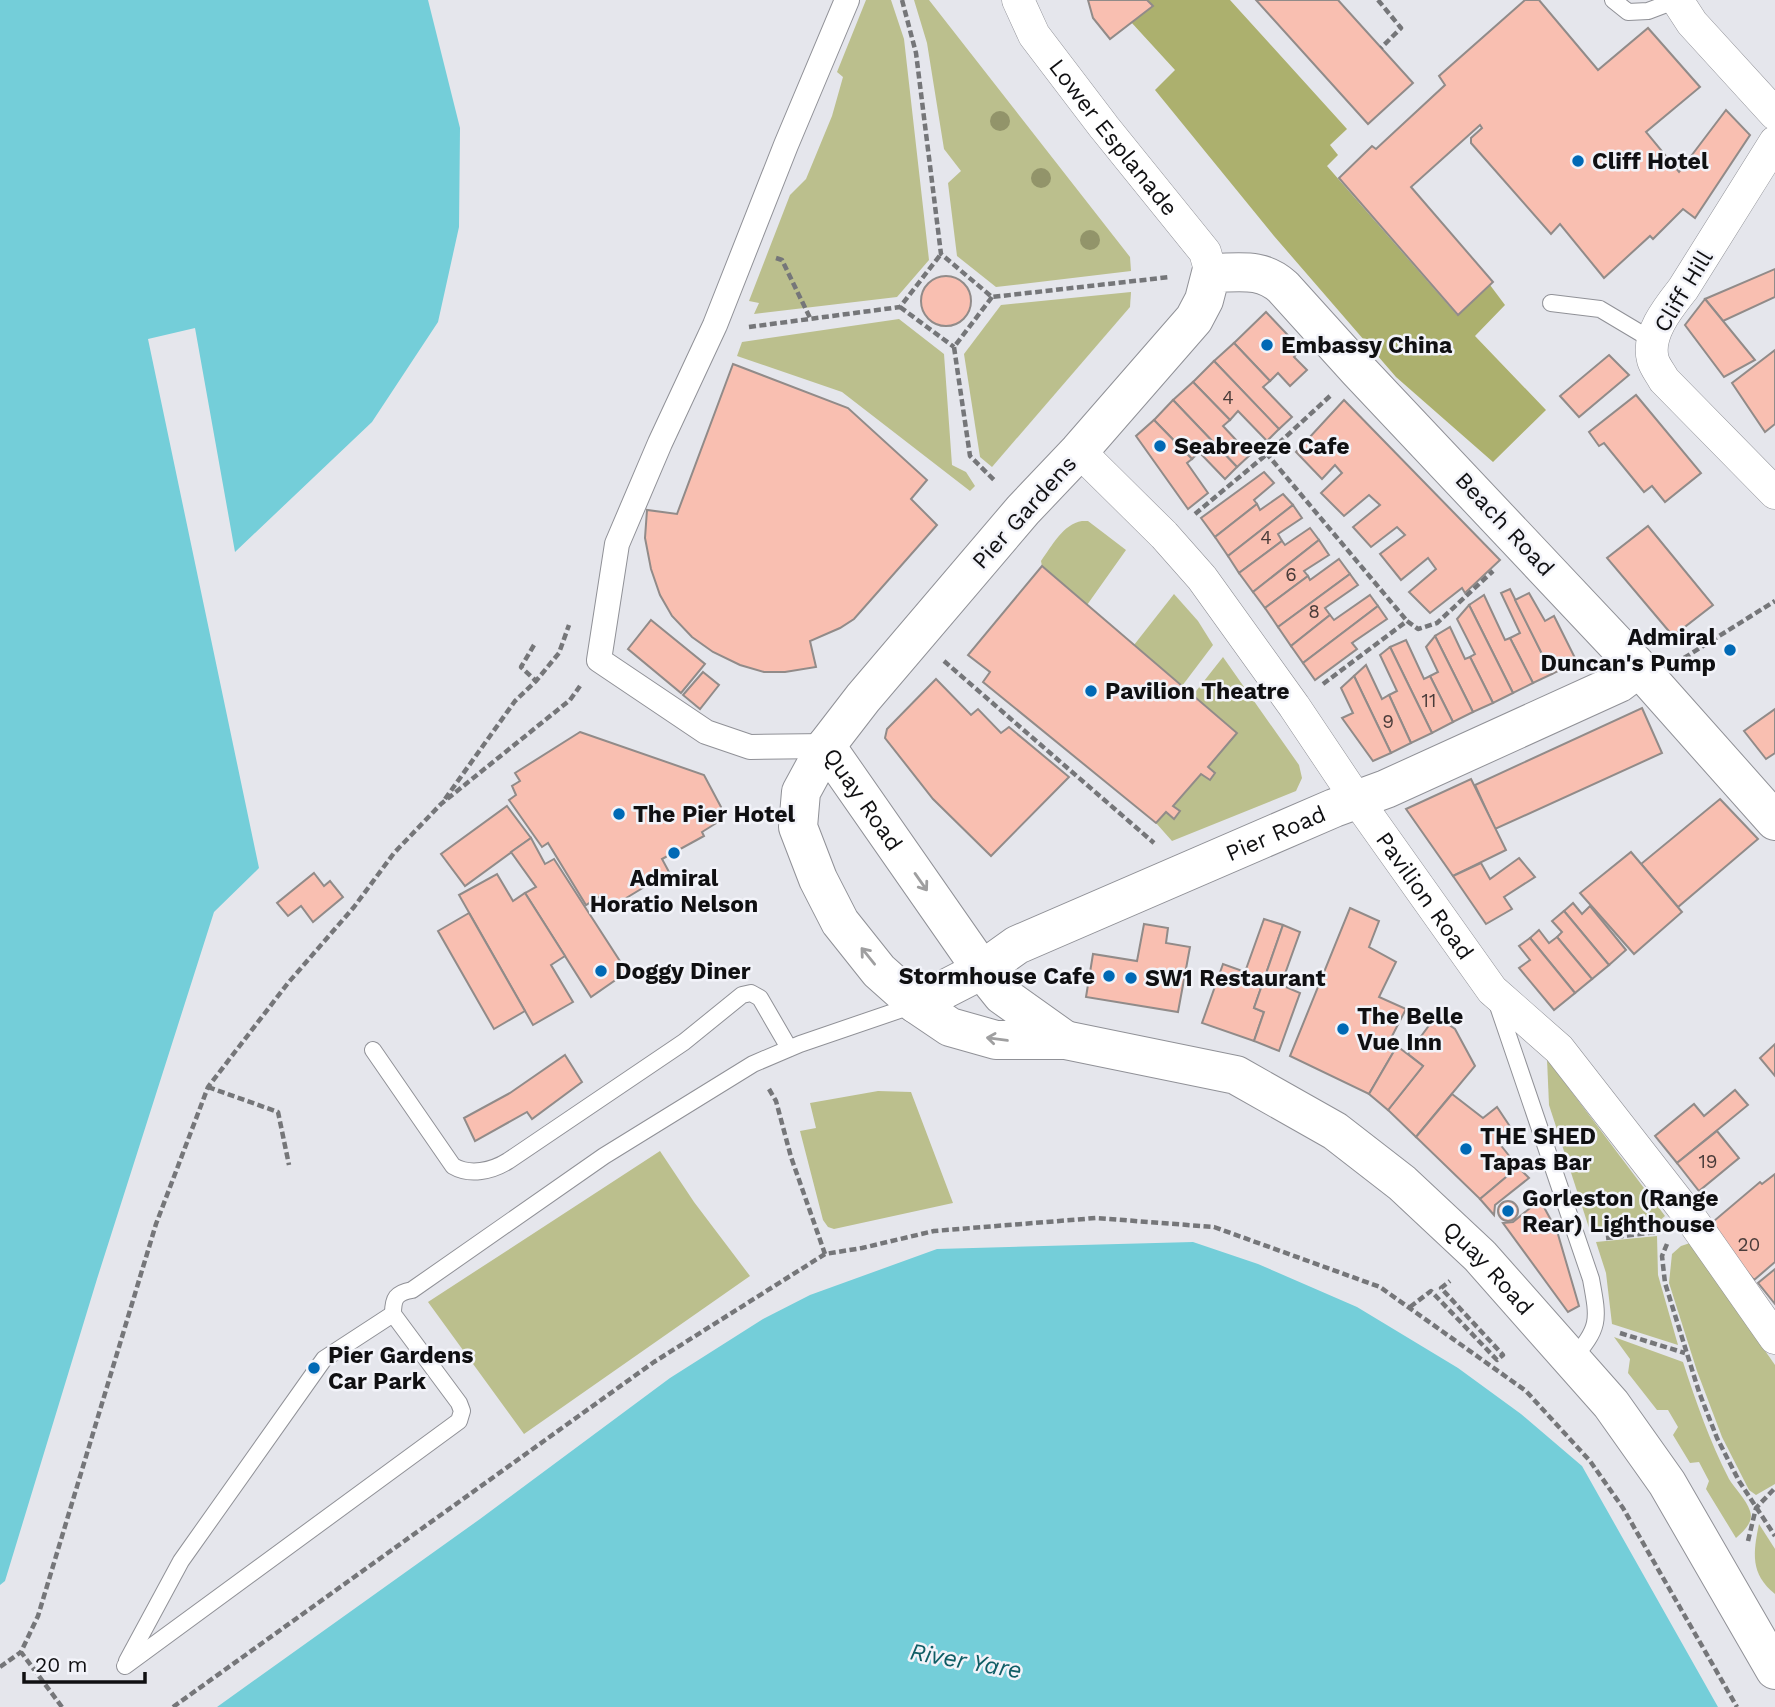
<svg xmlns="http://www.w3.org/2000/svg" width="1775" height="1707" font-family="'Work Sans',sans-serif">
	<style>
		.green { fill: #bbbf8d }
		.forest { fill: #acb06e }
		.water { fill: #74ced9 }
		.building { fill: #f9bfb1; stroke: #918b89; stroke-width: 2 }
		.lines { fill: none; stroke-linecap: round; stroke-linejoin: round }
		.service-casing { stroke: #909197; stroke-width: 18 }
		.pedestrian-casing { stroke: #909197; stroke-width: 26 }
		.minor-casing { stroke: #909197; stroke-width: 33 }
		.tertiary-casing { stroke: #909197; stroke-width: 40 }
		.path { stroke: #757679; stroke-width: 4.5; stroke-dasharray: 7 3.5; stroke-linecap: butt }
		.service { stroke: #fff; stroke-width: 16 }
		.pedestrian { stroke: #fff; stroke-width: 24 }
		.minor { stroke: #fff; stroke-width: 32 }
		.tertiary { stroke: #fff; stroke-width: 38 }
		.tree { fill: #92946a }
		.oneway { stroke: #9f9fa0 }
		.poi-dot { fill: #0069b5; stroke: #f2f3f9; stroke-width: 2.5 }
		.labels { text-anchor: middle; stroke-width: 5; stroke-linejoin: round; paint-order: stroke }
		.number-label { font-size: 19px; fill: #4a3c3a }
		.street-label { font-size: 23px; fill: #101012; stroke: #f2f3f9 }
		.poi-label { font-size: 23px; font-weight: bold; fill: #101012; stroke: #f2f3f9; text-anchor: start }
		.water-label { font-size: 24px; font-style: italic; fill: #0f5d65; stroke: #f2f3f9 }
	</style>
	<rect width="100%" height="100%" fill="#e5e6ec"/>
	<g class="green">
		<path d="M866,0H891L904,39L929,260L897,297L754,314L759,303L749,301L790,195L806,179L832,116L843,77L837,72Z"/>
		<path d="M914,0H929L1130,257L1131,271L996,287L957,256L948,183L961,171L944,149L927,43Z"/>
		<path d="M1131,292L1130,307L992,467L980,457L964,354L1001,305Z"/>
		<path d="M899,319L944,354L952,465L966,472L975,486L970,491L842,392L737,356L742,342Z"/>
		<path d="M1082,521H1088L1126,550L1087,605L1042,566L1041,561C1052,546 1063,524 1082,521Z"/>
		<path d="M1174,594L1198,621L1213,645L1182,686L1134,645Z"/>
		<path d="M1223,657L1299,765L1302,778L1296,791L1172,841L1156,823L1166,812L1174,819L1180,811L1173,806L1201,774L1210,779L1215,773L1208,767L1193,695Z"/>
		<path d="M1547,1059L1665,1216L1653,1226L1591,1234L1549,1105Z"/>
		<path d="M878,1091L911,1092L953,1203L834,1229L828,1227L823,1220L800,1131L816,1128L810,1103Z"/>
		<path d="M660,1151L694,1202L750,1276L524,1434L428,1302Z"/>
		<path d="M1657,1236L1658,1275L1678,1345L1612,1324L1606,1273L1596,1242Z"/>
		<path d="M1690,1243L1775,1365V1484L1756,1495L1749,1490L1722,1437L1697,1371L1669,1283L1672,1254L1681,1246Z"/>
		<path d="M1614,1337L1683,1362C1696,1402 1710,1442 1729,1479C1735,1489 1746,1499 1750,1511C1754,1522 1744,1531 1736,1538L1706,1489L1709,1481L1699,1462L1690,1463L1673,1435L1678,1427L1668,1410H1657L1628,1373L1630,1359Z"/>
		<path d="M1759,1524L1775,1549V1594C1750,1574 1753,1553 1759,1524Z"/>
	</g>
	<path class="forest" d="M1147,0H1230L1347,129L1330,145L1338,155L1327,166L1457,315L1490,285L1505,305L1475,336L1546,410L1493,462L1396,377L1274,236L1155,90L1175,70L1131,22Z"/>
	<g class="water">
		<path d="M0,0H428L460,128L459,227L438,322L372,422L235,552L195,328L148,339L259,868L214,912L97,1279L5,1581L0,1585Z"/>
		<path d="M1193,1242L1258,1264L1357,1307L1458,1368L1521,1414L1582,1466L1718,1707H217L480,1519L670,1378L763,1319L810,1295L937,1249Z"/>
	</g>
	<g class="building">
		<path d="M1088,0H1147L1153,6L1110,39L1093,18Z"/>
		<path d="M1256,0H1338L1413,83L1368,124Z"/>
		<path d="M1525,0H1539L1598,70L1648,28L1700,87L1646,132L1679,172L1726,110L1750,135L1695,218L1683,209L1653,239L1650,236L1604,278L1560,224L1551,234L1471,143V138L1482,128L1480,125L1411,187L1493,282L1458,315L1339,178L1372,146L1376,149L1445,85L1439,76Z"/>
		<path d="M1775,269V297L1723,321L1705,299Z"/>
		<circle cx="946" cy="301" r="25"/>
		<path d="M1705,299L1755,360L1724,377L1685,325Z"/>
		<path d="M1266,312L1301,349L1294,357L1307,370L1290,386L1278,373L1270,381L1234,343Z"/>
		<path d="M1234,343L1270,381L1263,387L1292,417L1279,429L1214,361Z"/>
		<path d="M1775,350V424L1765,432L1732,383Z"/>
		<path d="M1609,355L1629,375L1579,417L1560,396Z"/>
		<path d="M1214,361L1279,429L1267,441L1238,411L1230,420L1193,382Z"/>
		<path d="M733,364L848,408L927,480L911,499L937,525L854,619L840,628L810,641L816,667L785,672H764L740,665L713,652L692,637L672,616L660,595L651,569L645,538L647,510L677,514Z"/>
		<path d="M1193,382L1230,420L1223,426L1250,455L1237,467L1173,400Z"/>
		<path d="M1636,395L1701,473L1665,502L1652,486L1644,492L1604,443L1599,446L1589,432Z"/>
		<path d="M1173,400L1237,467L1225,479L1199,452L1192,459L1154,420Z"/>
		<path d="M1344,400L1500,560L1465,593L1462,588L1430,613L1409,592L1436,569L1428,558L1401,580L1380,554L1405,535L1397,527L1371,547L1353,527L1380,505L1369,495L1344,516L1321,493L1342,473L1335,465L1322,479L1296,452Z"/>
		<path d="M1154,420L1192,459L1187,463L1208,493L1188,509L1136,436Z"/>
		<path d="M1264,472L1274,483L1254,500L1257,504L1215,537L1201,518Z"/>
		<path d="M1283,494L1293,505L1228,556L1215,537L1257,504L1260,510Z"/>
		<path d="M1293,505L1302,518L1278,534L1282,541L1239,573L1228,556Z"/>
		<path d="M1648,526L1713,605L1673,636L1607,558Z"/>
		<path d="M1310,528L1319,540L1253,592L1239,573L1282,541L1285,545Z"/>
		<path d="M1319,540L1329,555L1304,571L1308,576L1265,608L1253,592Z"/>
		<path d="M1339,559L1350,574L1278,627L1265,608L1308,576L1310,580Z"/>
		<path d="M1042,566L1237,733L1208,767L1215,773L1210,780L1201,774L1173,806L1180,811L1174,819L1166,812L1156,823L983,682L990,672L968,655Z"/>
		<path d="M1350,574L1358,585L1325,608L1330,615L1291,646L1278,627Z"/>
		<path d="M1510,589L1552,674L1533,683L1510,638L1520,633L1501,593Z"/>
		<path d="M1529,593L1545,621L1554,616L1577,662L1552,674L1515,600Z"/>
		<path d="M1370,595L1378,606L1303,663L1291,646L1330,615L1334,620Z"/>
		<path d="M1484,595L1505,640L1510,638L1533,683L1513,693L1469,605Z"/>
		<path d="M1469,605L1513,693L1493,703L1470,657L1475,654L1457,619Z"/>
		<path d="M1378,606L1387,619L1352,643L1357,649L1315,680L1303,663Z"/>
		<path d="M651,620L705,664L681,693L628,649Z"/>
		<path d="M1450,627L1465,659L1470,657L1493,703L1473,712L1435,636Z"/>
		<path d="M1435,636L1473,712L1453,722L1430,676L1438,672L1426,647Z"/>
		<path d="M1406,640L1424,679L1430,676L1453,722L1432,733L1390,647Z"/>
		<path d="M1390,647L1432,733L1411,743L1389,695L1397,691L1380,655Z"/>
		<path d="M1366,665L1382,699L1389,695L1411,743L1391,753L1354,676Z"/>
		<path d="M703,672L719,685L700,709L683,695Z"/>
		<path d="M1354,676L1391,753L1373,761L1342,718L1353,713L1341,688Z"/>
		<path d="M936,679L971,715L978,709L1001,733L1009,727L1069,777L991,856L933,799L885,738L887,729Z"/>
		<path d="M1642,708L1662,753L1495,829L1475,785Z"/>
		<path d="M1775,709V753L1766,759L1744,731Z"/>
		<path d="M580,732L704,775L721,807L718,822L702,832L704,836L662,859L669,872L608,909L602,895L586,905L548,843L542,847L509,800L516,795L512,786L520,781L515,773Z"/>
		<path d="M1471,779L1506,850L1453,876L1406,809Z"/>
		<path d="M1720,799L1758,839L1678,907L1641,864Z"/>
		<path d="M507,806L531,838L465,886L441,854Z"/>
		<path d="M531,838L545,864L554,859L627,972L591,997L525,893L536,887L511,852Z"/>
		<path d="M1631,852L1682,912L1634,954L1580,893Z"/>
		<path d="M1519,858L1535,877L1504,897L1512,909L1486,924L1453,876L1481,863L1490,879Z"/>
		<path d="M314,873L324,886L330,881L343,897L313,922L301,906L288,916L277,903Z"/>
		<path d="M497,874L513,901L525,893L565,956L551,965L573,1002L533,1025L459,895Z"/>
		<path d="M1573,903L1582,914L1590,906L1626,950L1609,965L1564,911Z"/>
		<path d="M1350,908L1379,921L1369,947L1396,962L1379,997L1406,1009L1390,1040L1397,1046L1369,1094L1290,1056Z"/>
		<path d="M1564,911L1609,965L1592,979L1557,937L1562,932L1552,921Z"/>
		<path d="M469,913L525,1011L494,1029L438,931Z"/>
		<path d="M1264,919L1283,925L1254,1008L1264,1012L1254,1041L1202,1023L1223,964L1245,972Z"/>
		<path d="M1144,924L1168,928L1166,943L1190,947L1178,1012L1086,997L1093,954L1137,961Z"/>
		<path d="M1283,925L1300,932L1281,985L1300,993L1279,1051L1254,1041L1264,1012L1254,1008Z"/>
		<path d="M1539,930L1549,943L1557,937L1592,979L1575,993L1530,938Z"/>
		<path d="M1530,938L1575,993L1554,1010L1519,968L1530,960L1519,946Z"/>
		<path d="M1436,1016L1455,1029L1475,1066L1416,1137L1388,1110L1423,1066L1408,1054Z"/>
		<path d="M1775,1044V1076L1760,1058Z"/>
		<path d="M1397,1046L1423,1066L1388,1110L1369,1094Z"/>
		<path d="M565,1055L582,1082L532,1119L527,1112L475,1141L464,1118L510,1093Z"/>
		<path d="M1735,1090L1748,1105L1677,1163L1655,1136L1694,1104L1704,1116Z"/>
		<path d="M1452,1094L1483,1118L1497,1107L1513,1131L1499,1143L1518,1167L1480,1199L1416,1137Z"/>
		<path d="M1717,1131L1739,1158L1699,1191L1677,1163Z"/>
		<path d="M1518,1167L1529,1178L1495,1205L1494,1215L1480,1199Z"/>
		<path d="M1775,1174V1262L1754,1280L1708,1226L1760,1182L1762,1184Z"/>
		<path d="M1540,1200L1557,1231L1579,1306L1568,1312L1503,1223L1513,1222Z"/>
		<circle cx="1508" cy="1211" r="10"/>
		<path d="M1775,1269V1304L1758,1283Z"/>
	</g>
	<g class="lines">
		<defs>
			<g id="service">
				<path d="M1613,0L1628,12L1648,11L1677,0"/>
				<path d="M1551,303L1600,309L1652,340"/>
				<path d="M1497,1003L1591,1279C1599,1322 1600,1327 1571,1361"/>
				<path d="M373,1050L453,1166C470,1176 492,1171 508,1161L684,1042L742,995L751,993L760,998L789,1048"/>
				<path d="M127,1661L181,1561L324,1359L393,1314"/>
				<path d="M125,1666L459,1421L462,1411L459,1403L393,1314C393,1298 396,1293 412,1290L604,1156L753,1064L800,1044L914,1005"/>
			</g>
			<path id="pedestrian" d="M826,746L750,747L706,732L599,660L617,544L660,443L715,325L786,145L847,0"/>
			<g id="minor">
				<path id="s1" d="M1018,0L1034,35L1104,127L1205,252L1211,273"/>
				<path d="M1677,0L1692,23L1775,114"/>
				<path d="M1775,142L1683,289C1668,308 1646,335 1653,360C1655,367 1661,374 1664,380L1775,493"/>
				<path id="s2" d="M1079,451L1164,535L1202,578L1294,706L1357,800L1492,990L1559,1049L1690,1217L1775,1338"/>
			</g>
			<g id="tertiary">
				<path id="s3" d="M826,746L982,970L1002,995L1065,1040"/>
				<path id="s4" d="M1775,821L1639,668L1358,370L1283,287C1261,267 1239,273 1211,273L1204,300L1194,319L1079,451L1023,510L863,698L826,746L801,792L798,827L818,879L840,922L879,971L916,1004L950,1027L996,1040H1065L1236,1075L1335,1131L1402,1183L1480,1256L1611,1404L1667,1483L1775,1670"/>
				<path id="s5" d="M916,1004L982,970L1017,945L1334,808L1386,789L1619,683L1639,668"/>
			</g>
		</defs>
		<use href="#service" class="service-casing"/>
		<use href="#pedestrian" class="pedestrian-casing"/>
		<use href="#minor" class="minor-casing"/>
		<use href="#tertiary" class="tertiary-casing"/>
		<g class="path">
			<path d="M902,0L916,53L941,254L992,297L1170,277"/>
			<path d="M1378,0L1401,28L1381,48"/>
			<path d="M776,258L782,260L811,320"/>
			<path d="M992,297L954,347L970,456L995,481"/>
			<path d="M900,307L954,347"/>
			<path d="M749,327L900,307L941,254"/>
			<path d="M1330,396L1267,454L1407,621"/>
			<path d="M1195,514L1267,454"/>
			<path d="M534,645L521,667L536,681"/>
			<path d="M1684,658L1775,601"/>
			<path d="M944,661L1154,843"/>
			<path d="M1323,684L1407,621L1418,629L1437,623L1493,571"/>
			<path d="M445,799L515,701L536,681L559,653L569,625"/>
			<path d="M208,1087L278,1112L289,1165"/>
			<path d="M769,1089L776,1101L791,1157L825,1254"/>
			<path d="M1606,1238L1657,1232"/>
			<path d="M1667,1244L1662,1256L1665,1283L1699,1392L1717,1438L1739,1481L1775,1536"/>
			<path d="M1410,1307L1431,1291L1497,1360L1503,1355L1441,1288L1450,1281"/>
			<path d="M1620,1333L1685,1353"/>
			<path d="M1748,1541L1756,1508L1775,1488"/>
			<path d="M0,1667L21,1652"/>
			<path d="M62,1707L21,1652L38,1616L156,1224L208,1087L288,983L354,907L394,853L441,804L570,700L580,686"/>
			<path d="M173,1707L654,1362L825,1254L862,1248L934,1231L1096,1218L1214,1227L1380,1287L1526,1391L1590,1461L1623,1508L1737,1707"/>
		</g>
		<use href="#service" class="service"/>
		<use href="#pedestrian" class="pedestrian"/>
		<use href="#minor" class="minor"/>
		<use href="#tertiary" class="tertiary"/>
	</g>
	<g class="tree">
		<circle cx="1000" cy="121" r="10"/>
		<circle cx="1041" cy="178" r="10"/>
		<circle cx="1090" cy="240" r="10"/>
	</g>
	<defs><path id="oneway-shaft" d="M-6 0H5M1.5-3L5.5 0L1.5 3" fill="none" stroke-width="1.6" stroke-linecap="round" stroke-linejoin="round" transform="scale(1.75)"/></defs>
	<g class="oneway">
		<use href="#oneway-shaft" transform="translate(921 882) rotate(55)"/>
		<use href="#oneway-shaft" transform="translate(868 956) rotate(-129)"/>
		<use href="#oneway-shaft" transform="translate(997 1039) rotate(-172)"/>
	</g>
	<g class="poi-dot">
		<circle cx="1578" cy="161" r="7"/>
		<circle cx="1267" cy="345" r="7"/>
		<circle cx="1160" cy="446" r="7"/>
		<circle cx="1730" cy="650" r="7"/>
		<circle cx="1091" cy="691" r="7"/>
		<circle cx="619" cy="814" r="7"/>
		<circle cx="674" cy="853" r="7"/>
		<circle cx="601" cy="971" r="7"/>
		<circle cx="1109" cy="976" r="7"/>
		<circle cx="1131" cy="978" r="7"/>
		<circle cx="1343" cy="1029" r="7"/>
		<circle cx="1466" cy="1149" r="7"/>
		<circle cx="1508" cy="1211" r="7"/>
		<circle cx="314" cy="1368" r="7"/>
	</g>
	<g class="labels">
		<g class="number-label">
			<text x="1228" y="404">4</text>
			<text x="1266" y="544">4</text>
			<text x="1291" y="581">6</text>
			<text x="1314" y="618">8</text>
			<text x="1429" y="707">11</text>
			<text x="1388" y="728">9</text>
			<text x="1708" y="1168">19</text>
			<text x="1749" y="1251">20</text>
		</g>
		<g class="street-label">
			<text dy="8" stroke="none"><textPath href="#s1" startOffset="168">Lower Esplanade</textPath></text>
			<text transform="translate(1683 291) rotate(-59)" y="8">Cliff Hill</text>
			<text transform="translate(1024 512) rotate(-48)" y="8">Pier Gardens</text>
			<text transform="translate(1505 524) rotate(47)" y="8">Beach Road</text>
			<text dy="8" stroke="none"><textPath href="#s3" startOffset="65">Quay Road</textPath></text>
			<text dy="8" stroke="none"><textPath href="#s5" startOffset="399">Pier Road</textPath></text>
			<text dy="8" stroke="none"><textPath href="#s2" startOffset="565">Pavilion Road</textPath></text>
			<text dy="8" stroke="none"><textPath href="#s4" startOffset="2371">Quay Road</textPath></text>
		</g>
		<g class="poi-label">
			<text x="1592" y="169">Cliff Hotel</text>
			<text x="1281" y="353">Embassy China</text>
			<text x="1174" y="454">Seabreeze Cafe</text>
			<text x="1716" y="645" text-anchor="end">Admiral<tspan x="1716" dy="26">Duncan's Pump</tspan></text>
			<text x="1105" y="699">Pavilion Theatre</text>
			<text x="633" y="822">The Pier Hotel</text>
			<text x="674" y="886" text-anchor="middle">Admiral<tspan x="674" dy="26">Horatio Nelson</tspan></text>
			<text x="615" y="979">Doggy Diner</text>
			<text x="1095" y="984" text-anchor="end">Stormhouse Cafe</text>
			<text x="1145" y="986">SW1 Restaurant</text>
			<text x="1357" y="1024">The Belle<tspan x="1357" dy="26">Vue Inn</tspan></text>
			<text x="1480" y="1144">THE SHED<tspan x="1480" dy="26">Tapas Bar</tspan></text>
			<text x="1522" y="1206">Gorleston (Range<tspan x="1522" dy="26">Rear) Lighthouse</tspan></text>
			<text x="328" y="1363">Pier Gardens<tspan x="328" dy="26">Car Park</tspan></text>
		</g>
		<g class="water-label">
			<text transform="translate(966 1661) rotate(10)" y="8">River Yare</text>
		</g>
	</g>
	<path d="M24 1672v10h121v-10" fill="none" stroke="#101012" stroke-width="3.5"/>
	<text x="35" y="1672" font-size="21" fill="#101012" stroke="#f2f3f9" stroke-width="5" paint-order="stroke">20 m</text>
</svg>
